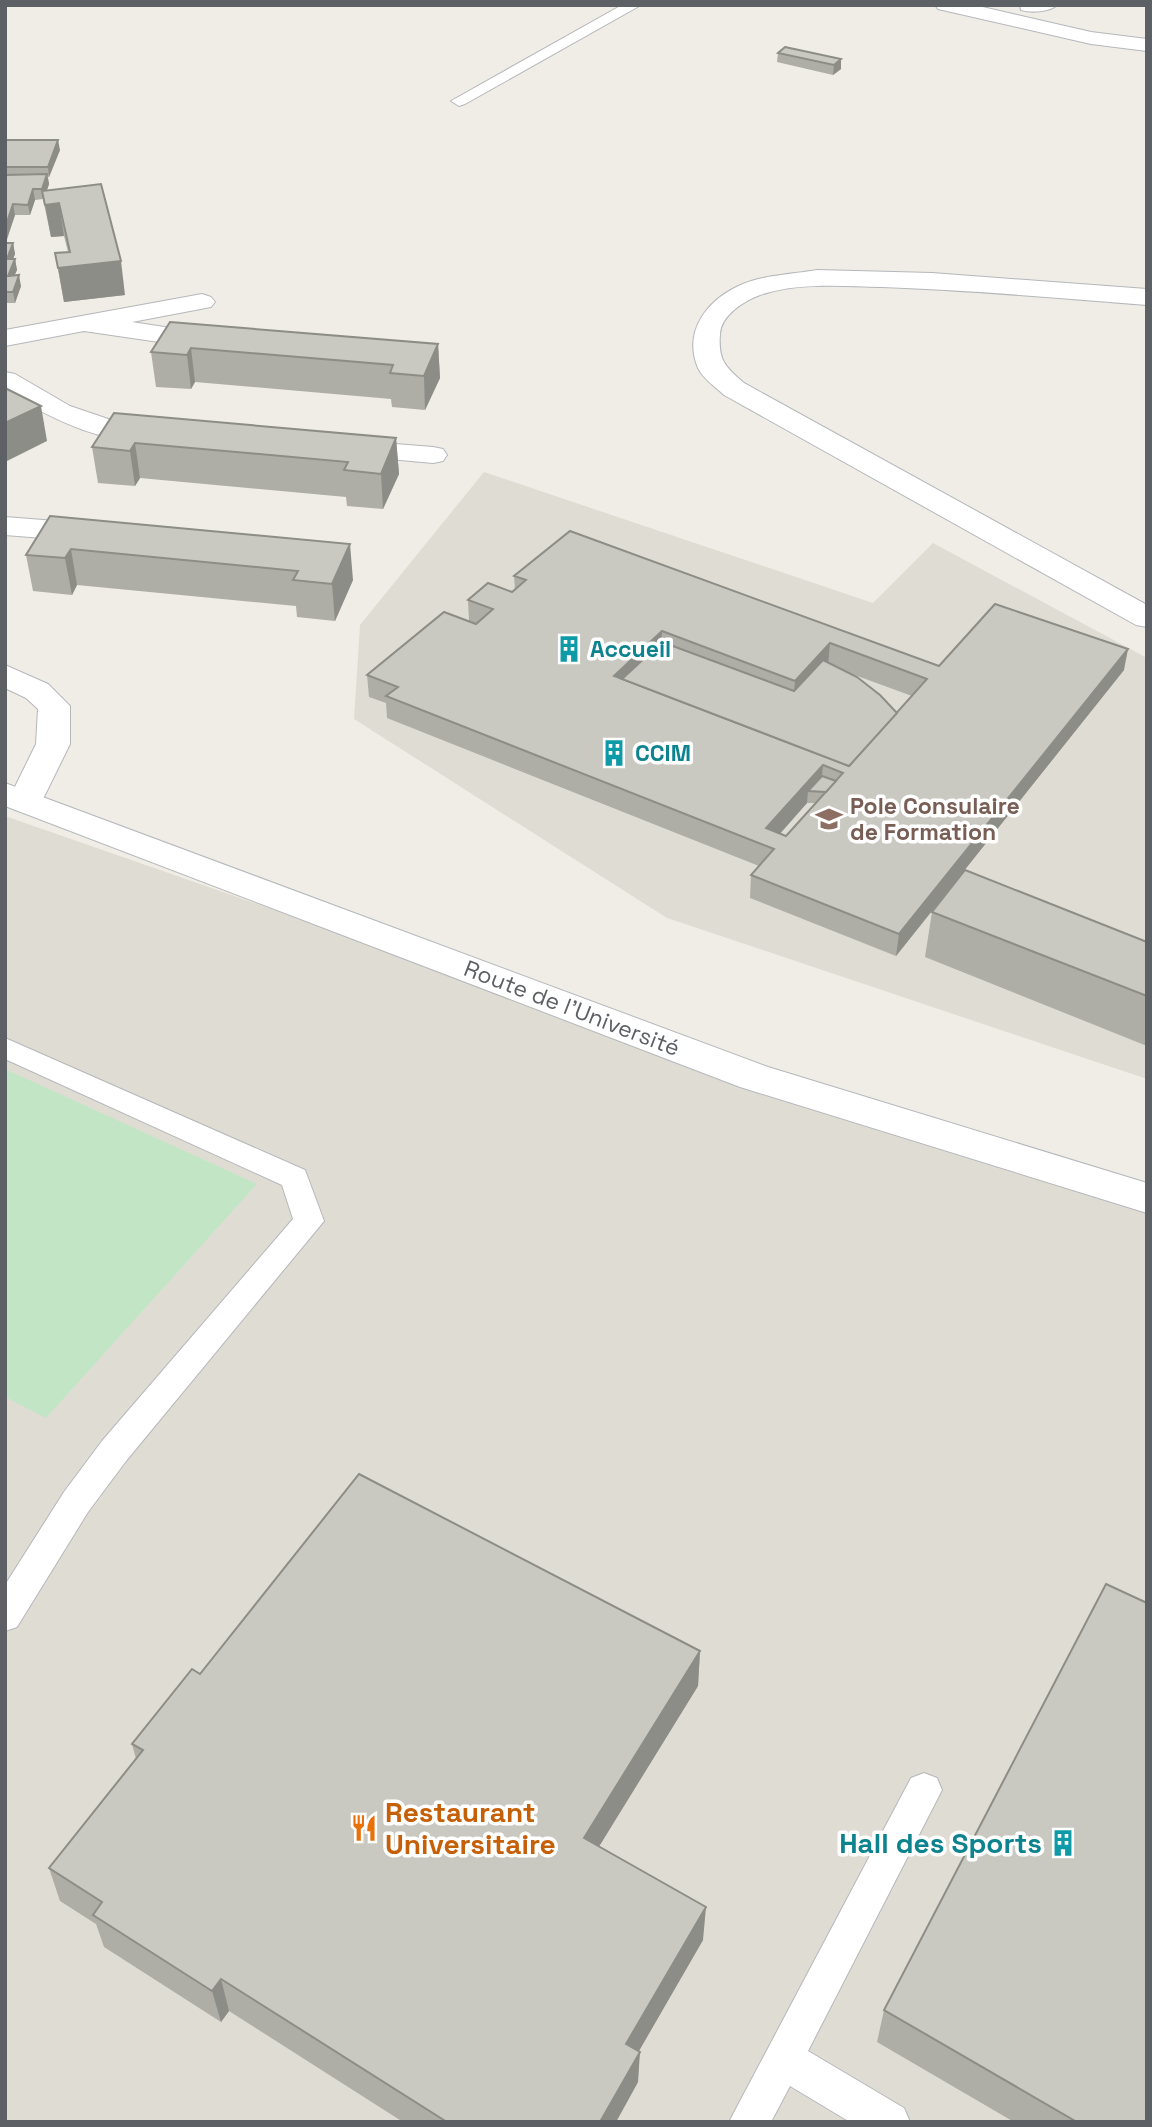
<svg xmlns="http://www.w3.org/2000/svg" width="1152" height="2127" font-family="'Space Grotesk',sans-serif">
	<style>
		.education { fill: #dfddd3 }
		.green { fill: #c2e6c5 }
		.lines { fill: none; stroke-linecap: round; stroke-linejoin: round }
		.lane-casing { stroke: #b5b7bb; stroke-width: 2 }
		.street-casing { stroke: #b5b7bb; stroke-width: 2 }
		.secondary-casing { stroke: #b4b7bc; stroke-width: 2 }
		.lane { fill: #fff; fill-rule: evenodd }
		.street { fill: #fff; fill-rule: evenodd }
		.secondary { fill: #fff; fill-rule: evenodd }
		.wall { fill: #aeada6; fill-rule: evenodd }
		.shaded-wall { fill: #8d8d87 }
		.building { fill: #cac9c1; stroke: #8d8d87; stroke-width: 2; fill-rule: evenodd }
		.labels { text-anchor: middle; stroke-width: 7; stroke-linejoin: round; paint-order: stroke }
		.culture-label { font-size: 23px; font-weight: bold; fill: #0d838f; stroke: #fff; text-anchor: start }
		.education-label { font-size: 23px; font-weight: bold; fill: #785e54; stroke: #fff; text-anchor: start }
		.street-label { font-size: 23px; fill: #5d6065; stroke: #fff }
		.near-food-label { font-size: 28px; font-weight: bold; fill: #c56008; stroke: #fff; text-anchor: start }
		.near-culture-label { font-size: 28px; font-weight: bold; fill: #0d838f; stroke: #fff; text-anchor: end }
	</style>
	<rect width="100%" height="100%" fill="#efede5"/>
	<g class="education">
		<path d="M484,472L873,603L933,543L1147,658V1079L667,918L354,719L360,625Z"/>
		<path d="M5,816L754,1077L1147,1198V2122H5Z"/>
	</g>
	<path class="green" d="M5,1069L257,1184L46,1418L5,1397Z"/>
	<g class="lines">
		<defs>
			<g id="lane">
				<path d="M622,5H641L465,104L459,106L451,101Z"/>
				<path d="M1020,5H1057C1050,12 1031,13 1021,10Z"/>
				<path d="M5,1038L305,1170L324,1221L126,1461L88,1512L17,1627L5,1631V1585L64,1492L102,1441L293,1219L282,1185L5,1059Z"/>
				<path d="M924,1773L937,1778L942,1790L808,2051L904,2108L910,2122H850L790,2086L771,2122H729L911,1778Z"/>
			</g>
			<g id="street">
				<path d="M202,294L211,297L215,302L211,307L132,322L223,336L227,342L223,348L214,350L84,331L5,346V330Z"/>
				<path d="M5,372L15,374L70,406L114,421L166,426L170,432L166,438C112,451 50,418 5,391Z"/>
				<path d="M345,440L433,447L443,449L447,455L443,461L433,463L335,454L331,448L335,442Z"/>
				<path d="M5,517L94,524L104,527L109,533L104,539L94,542L5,535Z"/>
				<path d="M5,665L48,684L70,706V744L42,801L37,809L25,812L13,809L8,801L36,744L38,709L26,698L5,688Z"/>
			</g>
			<g id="secondary">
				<path d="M935,5H974L1091,32L1147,39V51L1091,44L938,9Z"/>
				<path d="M817,270L932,273L1147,289V305C1058,298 970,290 882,287C842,286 798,282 760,295C744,301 721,315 720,334C718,360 725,367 744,383L1147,605V627L1136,625L724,395C716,387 703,379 698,368C682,330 709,298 743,284C765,275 794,274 817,270Z"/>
				<path d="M5,783L768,1067L1147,1183V1213L740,1087L5,806Z"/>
			</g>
		</defs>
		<use href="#lane" class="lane-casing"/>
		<use href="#street" class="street-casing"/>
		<use href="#secondary" class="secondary-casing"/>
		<use href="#lane" class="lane"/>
		<use href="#street" class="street"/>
		<use href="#secondary" class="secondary"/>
	</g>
	<g class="wall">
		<path d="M778,53L841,59V69L833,75L777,62Z"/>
		<path d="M5,140L60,150L49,177H48L49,184L47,190L125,295L64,302L55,253L68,252L64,236L51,237L43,199L35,200L30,215H15L6,243H13L15,254L13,259H15L17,270L14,275L21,286L15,303H5Z"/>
		<path d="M170,322L438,344L440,378L425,410L392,407L391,399L195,382L191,389L156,387L151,352Z"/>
		<path d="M114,413L396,438L399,474L383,509L347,506L346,497L140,478L135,486L98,483L92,447Z"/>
		<path d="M50,516L353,580L335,621L297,617L296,606L77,585L72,595L33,591L26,555Z"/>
		<path d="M514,576L939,666L1124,670L896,956L750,898L751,875L759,866L387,718L386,703L369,697L367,675L469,621L468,600L512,592L515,590ZM852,674L912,696L897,713ZM807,803H816L786,836L780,834Z"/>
		<path d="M932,912L1147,942V1046L925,957Z"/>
		<path d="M700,1651L698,1686L599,1846L703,1940L639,2051L638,2082L616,2122H403L229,2011L221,2022L104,1947L96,1924L60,1901L49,1868L136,1759L132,1744L200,1674Z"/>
		<path d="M884,2010L1147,2122H1014L877,2042Z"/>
	</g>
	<g class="shaded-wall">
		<path d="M841,59V69L833,75L834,65Z"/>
		<path d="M58,140L60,150L49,177L48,167Z"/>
		<path d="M47,174L49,184L44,199L42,189Z"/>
		<path d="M33,189L35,200L30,215L28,205Z"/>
		<path d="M59,203L64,236L51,237L45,205Z"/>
		<path d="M13,204L15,215L5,244V228Z"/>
		<path d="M13,243L15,254L9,269L7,259Z"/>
		<path d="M15,259L17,270L10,286L8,276Z"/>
		<path d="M121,261L125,295L64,302L58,268Z"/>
		<path d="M19,275L21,286L15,303L13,292Z"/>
		<path d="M438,344L440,378L425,410L424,376Z"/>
		<path d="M191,348L195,382L191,389L187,355Z"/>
		<path d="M41,406L47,441L5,462V423Z"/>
		<path d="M396,438L399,474L383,509L381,474Z"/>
		<path d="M135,443L140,478L135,486L130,451Z"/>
		<path d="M350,544L353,580L335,621L332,584Z"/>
		<path d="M71,549L77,585L72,595L65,558Z"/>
		<path d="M662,631L661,653L622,690L614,676Z"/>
		<path d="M830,643L828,665L793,703L795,681Z"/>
		<path d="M1128,649L1124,670L896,956L899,934Z"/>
		<path d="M823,765L821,787L808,791L807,803L768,847L766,828Z"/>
		<path d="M700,1651L698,1686L584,1871V1838Z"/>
		<path d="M706,1907L703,1940L625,2075L626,2044Z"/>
		<path d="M221,1979L229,2011L221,2022L212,1991Z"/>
		<path d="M640,2052L638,2082L616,2122H600Z"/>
	</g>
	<g class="building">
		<path d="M785,47L841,59L834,65L778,53Z"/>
		<path d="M5,140H58L48,167H5Z"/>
		<path d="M47,174L42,189H33L28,205L13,204L5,228V175Z"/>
		<path d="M101,184L121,261L58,268L55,253L70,252L59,203L45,205L42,191Z"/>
		<path d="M5,243H13L7,259H15L8,276L19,275L13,292H5Z"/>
		<path d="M170,322L438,344L424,376L390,373L393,365L191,348L187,355L151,352Z"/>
		<path d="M5,388L41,406L5,423Z"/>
		<path d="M114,413L396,438L381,474L344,470L348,462L135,443L130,451L92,447Z"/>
		<path d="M50,516L350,544L332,584L293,580L298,571L71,549L65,558L26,555Z"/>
		<path d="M570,531L939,666L995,604L1128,649L899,934L751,875L774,849L386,696L398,687L367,675L444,612L476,624L493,609L468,600L488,583L512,592L526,580L514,576ZM662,631L795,681L830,643L927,679L849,766L614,676ZM823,765L843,773L786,836L766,828Z"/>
		<path d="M662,642L794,691L823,660L857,677L880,695L897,713L849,766L622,679Z"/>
		<path d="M822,776L836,781L826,792L808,791Z"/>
		<path d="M965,870L1147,942V996L932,912Z"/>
		<path d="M359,1474L700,1651L584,1838L706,1907L626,2044L640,2052L600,2122H447L221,1979L212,1991L93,1915L102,1902L49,1868L143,1750L132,1744L192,1669L200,1674Z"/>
		<path d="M1106,1584L1147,1603V2122H1077L884,2010Z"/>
	</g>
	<defs>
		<symbol id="building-bare" viewBox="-9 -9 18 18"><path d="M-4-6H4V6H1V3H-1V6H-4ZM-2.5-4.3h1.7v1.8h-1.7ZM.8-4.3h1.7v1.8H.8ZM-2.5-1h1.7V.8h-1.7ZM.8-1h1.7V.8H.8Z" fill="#0f9aa8" stroke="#fff" stroke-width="2.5" paint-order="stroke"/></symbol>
		<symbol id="university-bare" viewBox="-9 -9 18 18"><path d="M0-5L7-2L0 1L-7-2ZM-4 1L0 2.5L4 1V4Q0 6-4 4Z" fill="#8d6e63" stroke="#fff" stroke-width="2.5" paint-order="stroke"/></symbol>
		<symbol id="restaurant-bare" viewBox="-9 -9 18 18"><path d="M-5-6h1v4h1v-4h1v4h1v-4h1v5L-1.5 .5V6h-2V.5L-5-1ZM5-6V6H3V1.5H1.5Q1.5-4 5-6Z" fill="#e8710a" stroke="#fff" stroke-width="2.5" paint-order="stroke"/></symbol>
	</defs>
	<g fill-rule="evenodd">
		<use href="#building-bare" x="550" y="630" width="38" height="38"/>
		<use href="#building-bare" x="595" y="734" width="38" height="38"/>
		<use href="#university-bare" x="810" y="800" width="38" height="38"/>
		<use href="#restaurant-bare" x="345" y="1809" width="38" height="38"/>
		<use href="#building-bare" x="1044" y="1824" width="38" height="38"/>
	</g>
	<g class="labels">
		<g class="culture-label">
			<text x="590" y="657">Accueil</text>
			<text x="635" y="761">CCIM</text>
		</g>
		<g class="education-label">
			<text x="850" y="814">Pole Consulaire<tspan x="850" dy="26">de Formation</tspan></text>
		</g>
		<g class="street-label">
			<text transform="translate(572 1008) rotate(21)" y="8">Route de l'Université</text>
		</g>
		<g class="near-food-label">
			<text x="385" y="1822">Restaurant<tspan x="385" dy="32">Universitaire</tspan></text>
		</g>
		<g class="near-culture-label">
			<text x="1042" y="1853">Hall des Sports</text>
		</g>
	</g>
	<rect width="1152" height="2127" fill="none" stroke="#5d6065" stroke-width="14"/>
</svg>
